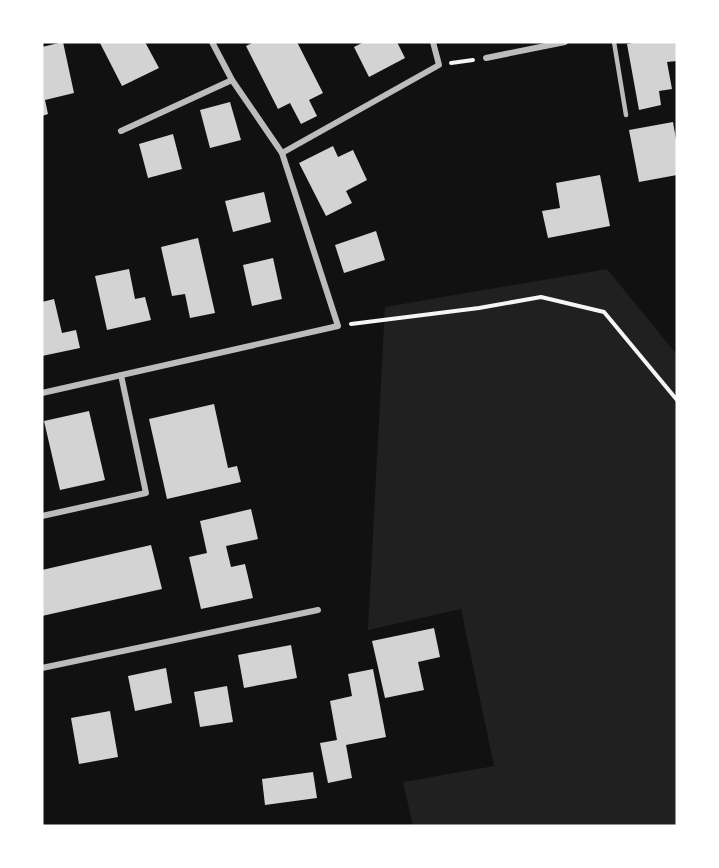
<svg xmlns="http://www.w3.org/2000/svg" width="719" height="868" font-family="'PT Sans',sans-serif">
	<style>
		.green { fill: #202020 }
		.building { fill: #d3d3d3 }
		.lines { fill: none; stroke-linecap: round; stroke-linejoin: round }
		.path { stroke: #f5f5f5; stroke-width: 4 }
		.service { stroke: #bcbcbc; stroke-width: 4.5 }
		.minor { stroke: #bcbcbc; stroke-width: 6 }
	</style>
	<rect width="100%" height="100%" fill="#111"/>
	<path class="green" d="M607,269L677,355V826H413L403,782L494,766L461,609L368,630L385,307Z"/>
	<g class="building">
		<path d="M63,42L74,93L45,100L48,114L42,116V47Z"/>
		<path d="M102,42H145L159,68L122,86L100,43Z"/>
		<path d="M254,42H297L323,93L309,100L317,116L301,124L290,103L278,109L246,46Z"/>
		<path d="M364,42H397L405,58L369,77L354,47Z"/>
		<path d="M639,42H677V61L667,62L672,89L659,91L661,105L639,110L627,44Z"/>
		<path d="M230,102L241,140L210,148L200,110Z"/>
		<path d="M673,122L677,145V175L639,182L629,130Z"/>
		<path d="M173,134L182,169L148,178L139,144Z"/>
		<path d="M333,146L338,157L353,150L367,180L346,191L352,203L326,216L299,163Z"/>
		<path d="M600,175L610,226L548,238L542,211L560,208L556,183Z"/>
		<path d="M264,192L271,222L233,232L225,201Z"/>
		<path d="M376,231L385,260L344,273L335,245Z"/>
		<path d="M198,238L215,313L190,318L185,294L172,296L161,247Z"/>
		<path d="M273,258L282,299L252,306L243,265Z"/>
		<path d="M129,269L135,299L145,297L151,320L107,330L95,276Z"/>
		<path d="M54,299L62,333L76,330L80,348L42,356V302Z"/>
		<path d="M214,404L228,468L237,466L241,482L167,499L149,419Z"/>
		<path d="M89,411L105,480L60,490L44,421Z"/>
		<path d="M251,509L258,539L226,546L231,567L245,564L253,598L201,609L189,557L207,553L200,521Z"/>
		<path d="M151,545L162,589L42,616V570Z"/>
		<path d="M434,628L440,657L418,662L424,690L385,698L372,641Z"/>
		<path d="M291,645L297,678L244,688L238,655Z"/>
		<path d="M166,668L172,703L135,711L128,676Z"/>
		<path d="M373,669L386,737L346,745L352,778L328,783L320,743L337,740L330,701L352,696L348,674Z"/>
		<path d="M227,686L233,722L200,727L194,692Z"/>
		<path d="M110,711L118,757L79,764L71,718Z"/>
		<path d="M313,772L317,798L265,805L262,779Z"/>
	</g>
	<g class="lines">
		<g class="path">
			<path d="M451,63L473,60"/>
			<path d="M351,324L479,308L541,297L604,312L677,400"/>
		</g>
		<path class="service" d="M614,42L626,115"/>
		<g class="minor">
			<path d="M486,58L565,42"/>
			<path d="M121,131L232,80"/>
			<path d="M282,153L439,65L433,42"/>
			<path d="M42,393L338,326L282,153L232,80L212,42"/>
			<path d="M42,516L146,493L121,375"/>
			<path d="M42,668L318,610"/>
		</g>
	</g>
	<rect width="719" height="868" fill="none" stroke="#ffffff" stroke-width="87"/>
</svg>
